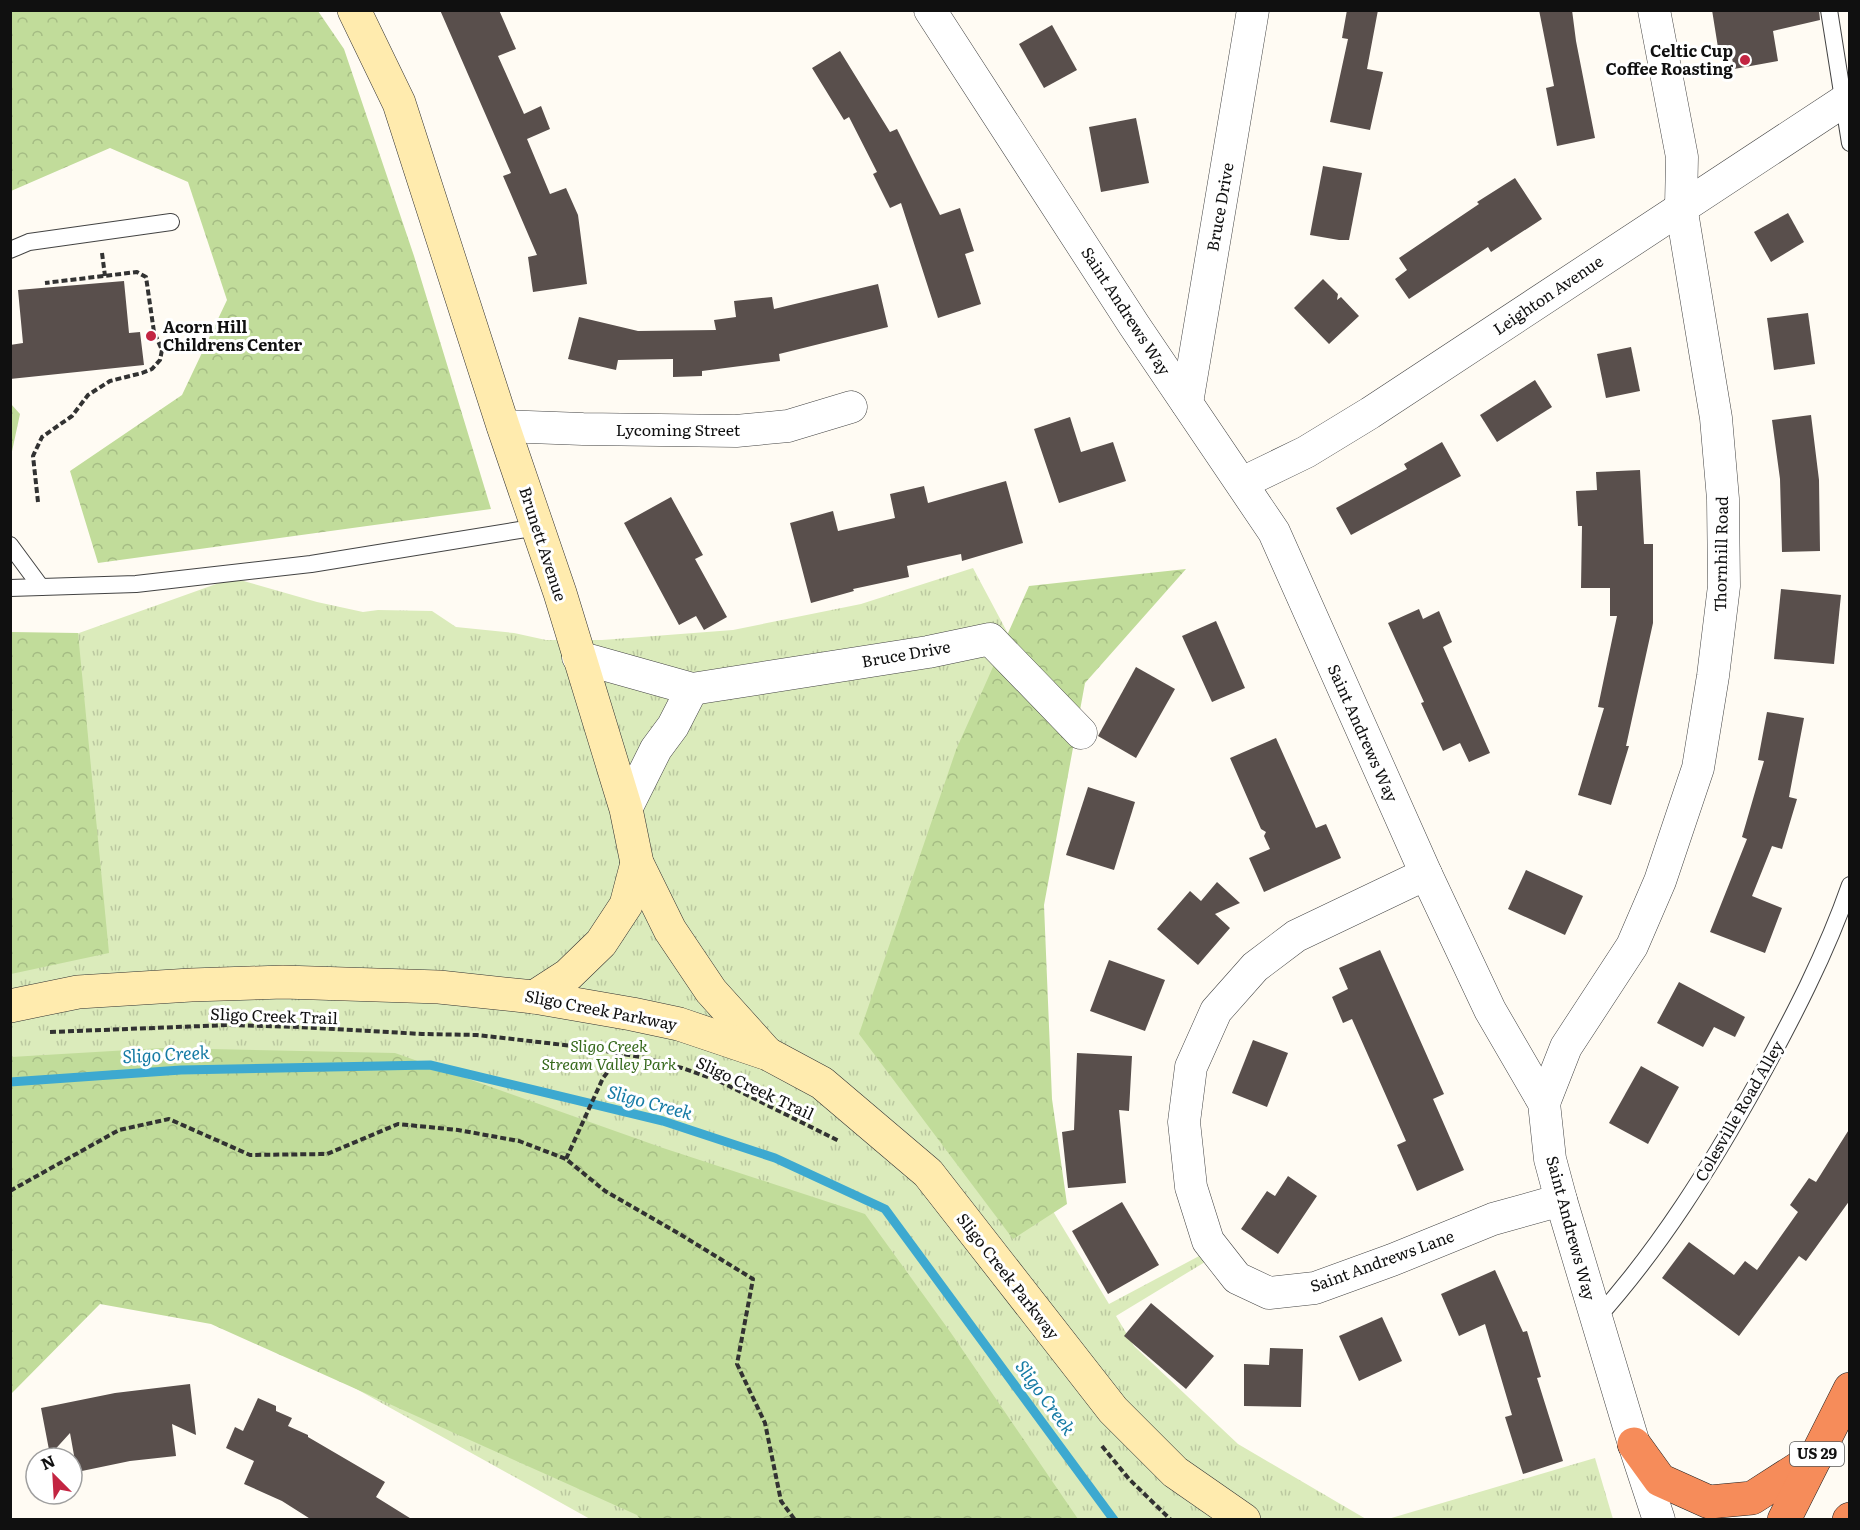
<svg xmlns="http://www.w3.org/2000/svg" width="1860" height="1530" font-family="Literata,serif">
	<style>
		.grass { fill: url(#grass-tufts) }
		.forest { fill: url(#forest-crowns) }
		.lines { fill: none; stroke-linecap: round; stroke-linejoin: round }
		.stream { stroke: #3da9d0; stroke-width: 9 }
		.building { fill: #594f4c }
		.lane-casing { stroke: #434343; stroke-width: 18 }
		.street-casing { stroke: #434343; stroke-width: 33 }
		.secondary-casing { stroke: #323232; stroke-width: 34 }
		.highway-casing { stroke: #212121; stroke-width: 34 }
		.path { stroke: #323232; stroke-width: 4; stroke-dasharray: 6 3; stroke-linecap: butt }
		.lane { stroke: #fff; stroke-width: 16 }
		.street { stroke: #fff; stroke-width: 32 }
		.secondary { stroke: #ffebae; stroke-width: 33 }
		.highway { stroke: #f68c5a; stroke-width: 33 }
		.poi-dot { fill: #c32542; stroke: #fff; stroke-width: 2 }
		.labels { text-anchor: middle; stroke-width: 6; stroke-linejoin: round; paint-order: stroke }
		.shield { fill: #fff; stroke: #585858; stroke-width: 1.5 }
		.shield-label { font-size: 15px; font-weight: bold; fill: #101010 }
		.poi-label { font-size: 16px; font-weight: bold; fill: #101010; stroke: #fff; text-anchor: end }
		.street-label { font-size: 16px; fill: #101010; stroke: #fff }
		.park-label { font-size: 16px; font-style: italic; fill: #386a1e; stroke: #fff }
		.water-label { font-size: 18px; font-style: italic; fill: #167ba5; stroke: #fff }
	</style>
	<defs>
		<pattern id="grass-tufts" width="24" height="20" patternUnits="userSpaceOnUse" patternTransform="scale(1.5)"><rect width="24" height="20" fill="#dbebbb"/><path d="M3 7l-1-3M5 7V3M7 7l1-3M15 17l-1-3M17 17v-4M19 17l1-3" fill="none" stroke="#bbc8a0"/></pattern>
		<pattern id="forest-crowns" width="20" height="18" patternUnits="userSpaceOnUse" patternTransform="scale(1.5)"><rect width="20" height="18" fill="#c1dc9a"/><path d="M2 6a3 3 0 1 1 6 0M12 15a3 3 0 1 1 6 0" fill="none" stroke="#a5bc84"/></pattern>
	</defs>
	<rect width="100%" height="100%" fill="#fffbf3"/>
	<g class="grass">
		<path d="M973,568L1061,733L1020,986L1039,1188L1109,1304L1201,1255L1205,1262L1116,1316L1134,1346L1238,1444L1366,1519H590L105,1249L11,1347V689L65,638L233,578L317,602L363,612L378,610L432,611L456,627L514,633L546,640H602L733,630L861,604Z"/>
		<path d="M1595,1458L1613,1519H1388Z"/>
	</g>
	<g class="forest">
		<path d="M11,10L318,11L344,49L414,256L491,509L98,563L70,471L182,395L227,300L188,182L110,148L11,191Z"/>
		<path d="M11,404L20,414L11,456Z"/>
		<path d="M1186,569L1085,683L1044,905L1052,1099L1067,1204L1013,1239L859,1034L956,750L1029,586Z"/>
		<path d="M11,632L78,633L109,953L11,974Z"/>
		<path d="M163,1048L395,1053L663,1148L865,1214L951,1333L1078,1519H640L637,1515L211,1324L100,1304L11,1394V1057Z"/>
	</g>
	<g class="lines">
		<path class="stream" d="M10,1082L181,1070L430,1065L663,1121L775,1158L885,1209L1114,1520"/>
	</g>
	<g class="building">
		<path d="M440,10H499L516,49L498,56L524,114L541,106L550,129L527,139L550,194L566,188L578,215L587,284L533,292L528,257L537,255L503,176L511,173Z"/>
		<path d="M1347,10H1378L1367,69L1383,72L1370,130L1330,122L1348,39L1342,38Z"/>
		<path d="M1539,10H1572L1576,41L1595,138L1557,146L1546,88L1554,86Z"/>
		<path d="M1712,10H1819L1820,20L1773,31L1778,61L1734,69L1732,58L1720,60Z"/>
		<path d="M1052,25L1077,70L1044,88L1019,44Z"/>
		<path d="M840,51L890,132L897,129L940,215L960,208L974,251L965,254L981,304L938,318L901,203L890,208L873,174L877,172L849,117L844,120L812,68Z"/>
		<path d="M1136,118L1149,183L1101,192L1089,127Z"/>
		<path d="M1323,166L1362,173L1349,240H1339L1310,235Z"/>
		<path d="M1515,178L1542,219L1491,252L1488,247L1409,299L1395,279L1407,270L1399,258L1479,204L1477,202Z"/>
		<path d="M1788,213L1804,242L1771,262L1754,232Z"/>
		<path d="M1323,279L1338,294L1337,300L1341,297L1359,316L1329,344L1294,308Z"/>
		<path d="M124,281L129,333L140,332L144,365L10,379V345L23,343L18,290Z"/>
		<path d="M878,284L888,327L779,354L780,361L702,371V376L673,377V359L618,360L616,370L568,359L579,317L638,331L716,330L714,320L736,317L734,301L772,297L774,309Z"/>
		<path d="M1808,313L1815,364L1774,370L1767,318Z"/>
		<path d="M1631,347L1640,391L1606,398L1597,354Z"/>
		<path d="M1535,380L1552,407L1497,442L1480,415Z"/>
		<path d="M1811,415L1819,480L1820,551L1782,552L1780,479L1772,420Z"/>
		<path d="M1070,417L1081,452L1113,442L1126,481L1059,503L1034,429Z"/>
		<path d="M1442,442L1461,476L1351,535L1336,508L1407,469L1404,464Z"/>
		<path d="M1640,470L1644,544H1653V623L1626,746H1629L1611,805L1578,795L1604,708L1598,707L1617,616H1610V588H1581L1582,526H1578L1576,491L1597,490L1596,472Z"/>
		<path d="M1006,481L1023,543L962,561L961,554L907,566L909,577L853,589L854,591L811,603L790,523L833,511L838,531L895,518L890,494L924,486L928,503Z"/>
		<path d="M671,497L703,555L695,559L727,617L704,630L696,616L679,625L624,523Z"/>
		<path d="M1781,589L1841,595L1834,664L1774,659Z"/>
		<path d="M1419,609L1423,619L1439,611L1452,642L1443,647L1490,753L1469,762L1460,743L1443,751L1421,703L1424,702L1388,623Z"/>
		<path d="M1216,621L1245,688L1212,702L1182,636Z"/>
		<path d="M1136,667L1175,689L1136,758L1098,736Z"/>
		<path d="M1767,712L1804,718L1789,797L1797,799L1782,849L1772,846L1752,896L1782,908L1765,953L1710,932L1747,839L1742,837L1764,761L1758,760Z"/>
		<path d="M1276,738L1316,828L1326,824L1341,858L1264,892L1249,858L1270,849L1264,836L1266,832L1261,829L1230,758Z"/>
		<path d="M1088,787L1135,802L1114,870L1066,855Z"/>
		<path d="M1526,870L1583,896L1565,935L1508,909Z"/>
		<path d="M1217,882L1240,903L1215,914L1230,928L1198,965L1157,929L1190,891L1201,901Z"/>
		<path d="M1380,950L1444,1094L1433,1099L1464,1170L1417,1191L1397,1145L1406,1141L1352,1019L1343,1023L1332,997L1348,989L1339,968Z"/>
		<path d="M1109,960L1165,980L1145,1031L1090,1011Z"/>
		<path d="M1679,982L1745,1017L1735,1037L1714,1027L1703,1047L1657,1023Z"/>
		<path d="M1253,1040L1288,1053L1267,1107L1232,1093Z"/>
		<path d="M1077,1053L1132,1056L1129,1111L1119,1110L1126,1183L1068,1188L1062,1132L1074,1130Z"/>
		<path d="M1641,1066L1679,1087L1648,1144L1609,1123Z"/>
		<path d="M1850,1128V1200L1806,1261L1799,1256L1739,1336L1662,1278L1689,1242L1734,1275L1745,1261L1757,1270L1798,1212L1790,1205L1809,1178L1816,1182Z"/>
		<path d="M1288,1176L1317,1196L1278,1254L1241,1229L1267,1191L1275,1196Z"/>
		<path d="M1122,1202L1159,1265L1108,1294L1072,1231Z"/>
		<path d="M1495,1270L1523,1332L1527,1331L1541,1377L1537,1378L1563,1461L1523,1474L1505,1417L1512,1415L1485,1324L1459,1336L1441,1294Z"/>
		<path d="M1151,1303L1214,1356L1186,1389L1124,1336Z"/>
		<path d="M1382,1317L1402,1361L1359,1381L1339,1336Z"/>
		<path d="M1270,1348L1303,1349L1301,1407L1244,1406V1364L1269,1365Z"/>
		<path d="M190,1384L196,1435L172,1424L176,1456L130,1461L77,1472L70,1433L50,1455L41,1408L115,1393Z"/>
		<path d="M258,1398L276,1406V1411L292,1418L288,1426L308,1435V1437L385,1482L376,1497L413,1520H312L282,1501L244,1484L254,1461L226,1448L235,1427L243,1431Z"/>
	</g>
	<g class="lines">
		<defs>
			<g id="lane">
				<path d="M1829,10L1850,143"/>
				<path d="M10,250L29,242L171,222"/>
				<path d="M10,545L41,587"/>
				<path d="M10,588L136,584L311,564L538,527"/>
				<path d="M1596,1319C1660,1248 1711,1166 1757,1083C1792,1019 1826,954 1850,885"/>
			</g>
			<g id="street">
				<path d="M930,10L1134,325L1274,532L1426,874L1490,1010L1544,1103L1550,1159L1561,1200L1634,1444L1659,1520"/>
				<path d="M1187,403L1253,10"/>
				<path d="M503,426L583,429L736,431L788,426L851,407"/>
				<path d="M1242,483L1306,452L1370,413L1850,97"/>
				<path d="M578,657L692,689L928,652L990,639L1081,733"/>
				<path d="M626,809L656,749L673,726L692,689"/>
				<path d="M1426,874L1296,936L1255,967L1216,1011L1191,1067L1184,1122L1191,1187L1208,1241L1237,1278L1269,1293L1315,1288L1392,1260L1493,1219L1561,1200"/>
				<path d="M1544,1103L1566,1047L1632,946L1660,881L1698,768L1713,676L1724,586L1723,499L1716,418L1681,206L1682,157L1654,10"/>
			</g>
			<g id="secondary">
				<path d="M354,10L399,103L503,426L560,593L626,809L637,863L670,930L711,991L765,1051"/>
				<path d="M534,997L568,975L601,943L626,905L637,863"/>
				<path d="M10,1006L78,992L191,985L283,982L439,987L534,997L632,1014L679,1024L768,1054L822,1083L928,1173L1113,1410L1175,1472L1244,1520"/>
			</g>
			<g id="highway">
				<path d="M1634,1444L1660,1480L1709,1502L1752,1498L1816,1457"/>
				<path d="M1784,1520L1850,1389"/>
				<path d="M1849,1520L1850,1519"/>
			</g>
		</defs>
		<use href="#lane" class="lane-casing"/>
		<use href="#street" class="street-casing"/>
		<use href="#secondary" class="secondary-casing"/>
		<use href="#highway" class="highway-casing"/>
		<g class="path">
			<path d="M102,253L105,276"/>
			<path d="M38,502L33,456L42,437L72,416L88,395L110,381L142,373L152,369L160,360L162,350L154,332L146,277L137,272L45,283"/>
			<path d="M50,1032L229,1025L299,1027L422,1034L477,1035L582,1047L641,1057L682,1068L719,1081L839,1141"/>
			<path d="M566,1159L603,1078L622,1054"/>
			<path d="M10,1191L119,1130L169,1119L250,1155L327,1154L398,1124L458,1130L519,1141L566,1159L605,1191L678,1233L753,1279L737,1364L765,1423L781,1501L795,1520"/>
			<path d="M1102,1446L1129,1479L1171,1520"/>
		</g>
		<use href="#lane" class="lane"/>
		<use href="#street" class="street"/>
		<use href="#secondary" class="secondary"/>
		<use href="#highway" class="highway"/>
	</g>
	<g class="poi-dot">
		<circle cx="1745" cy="60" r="6"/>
		<circle cx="151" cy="336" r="6"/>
	</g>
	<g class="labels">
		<rect class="shield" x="1790" y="1442" width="54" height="24" rx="4.5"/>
		<g class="shield-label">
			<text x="1817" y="1459">US 29</text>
		</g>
		<g class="poi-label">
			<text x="1733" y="57">Celtic Cup<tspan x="1733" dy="18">Coffee Roasting</tspan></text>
			<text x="163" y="333" text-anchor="start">Acorn Hill<tspan x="163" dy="18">Childrens Center</tspan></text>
		</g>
		<g class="street-label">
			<text transform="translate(1220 207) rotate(-80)" y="6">Bruce Drive</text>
			<text transform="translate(1548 295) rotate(-34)" y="6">Leighton Avenue</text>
			<text transform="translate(1126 311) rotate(57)" y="6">Saint Andrews Way</text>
			<text x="678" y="436">Lycoming Street</text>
			<text transform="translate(543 544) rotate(72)" y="6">Brunett Avenue</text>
			<text transform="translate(1721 554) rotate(-89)" y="6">Thornhill Road</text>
			<text transform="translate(906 654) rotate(-10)" y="6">Bruce Drive</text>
			<text transform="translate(1363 733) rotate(66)" y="6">Saint Andrews Way</text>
			<text transform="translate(601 1010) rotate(11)" y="6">Sligo Creek Parkway</text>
			<text transform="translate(274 1016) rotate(2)" y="6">Sligo Creek Trail</text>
			<text transform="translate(755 1088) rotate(25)" y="6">Sligo Creek Trail</text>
			<text transform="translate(1739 1111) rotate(-60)" y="6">Colesville Road Alley</text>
			<text transform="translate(1571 1228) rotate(75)" y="6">Saint Andrews Way</text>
			<text transform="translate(1382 1261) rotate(-20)" y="6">Saint Andrews Lane</text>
			<text transform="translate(1008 1276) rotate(52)" y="6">Sligo Creek Parkway</text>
		</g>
		<g class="park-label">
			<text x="609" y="1052">Sligo Creek<tspan x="609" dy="18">Stream Valley Park</tspan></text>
		</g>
		<g class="water-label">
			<text transform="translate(166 1055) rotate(-3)" y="6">Sligo Creek</text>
			<text transform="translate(650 1103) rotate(15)" y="6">Sligo Creek</text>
			<text transform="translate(1045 1398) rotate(54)" y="6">Sligo Creek</text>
		</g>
	</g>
	<rect width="1860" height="1530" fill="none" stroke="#101010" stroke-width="24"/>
	<g transform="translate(54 1476) rotate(336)"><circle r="28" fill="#ffffff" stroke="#9f9f9f" stroke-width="1.5"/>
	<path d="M0-4.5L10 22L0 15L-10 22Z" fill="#c32542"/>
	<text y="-9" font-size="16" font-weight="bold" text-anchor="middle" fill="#101010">N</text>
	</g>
</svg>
